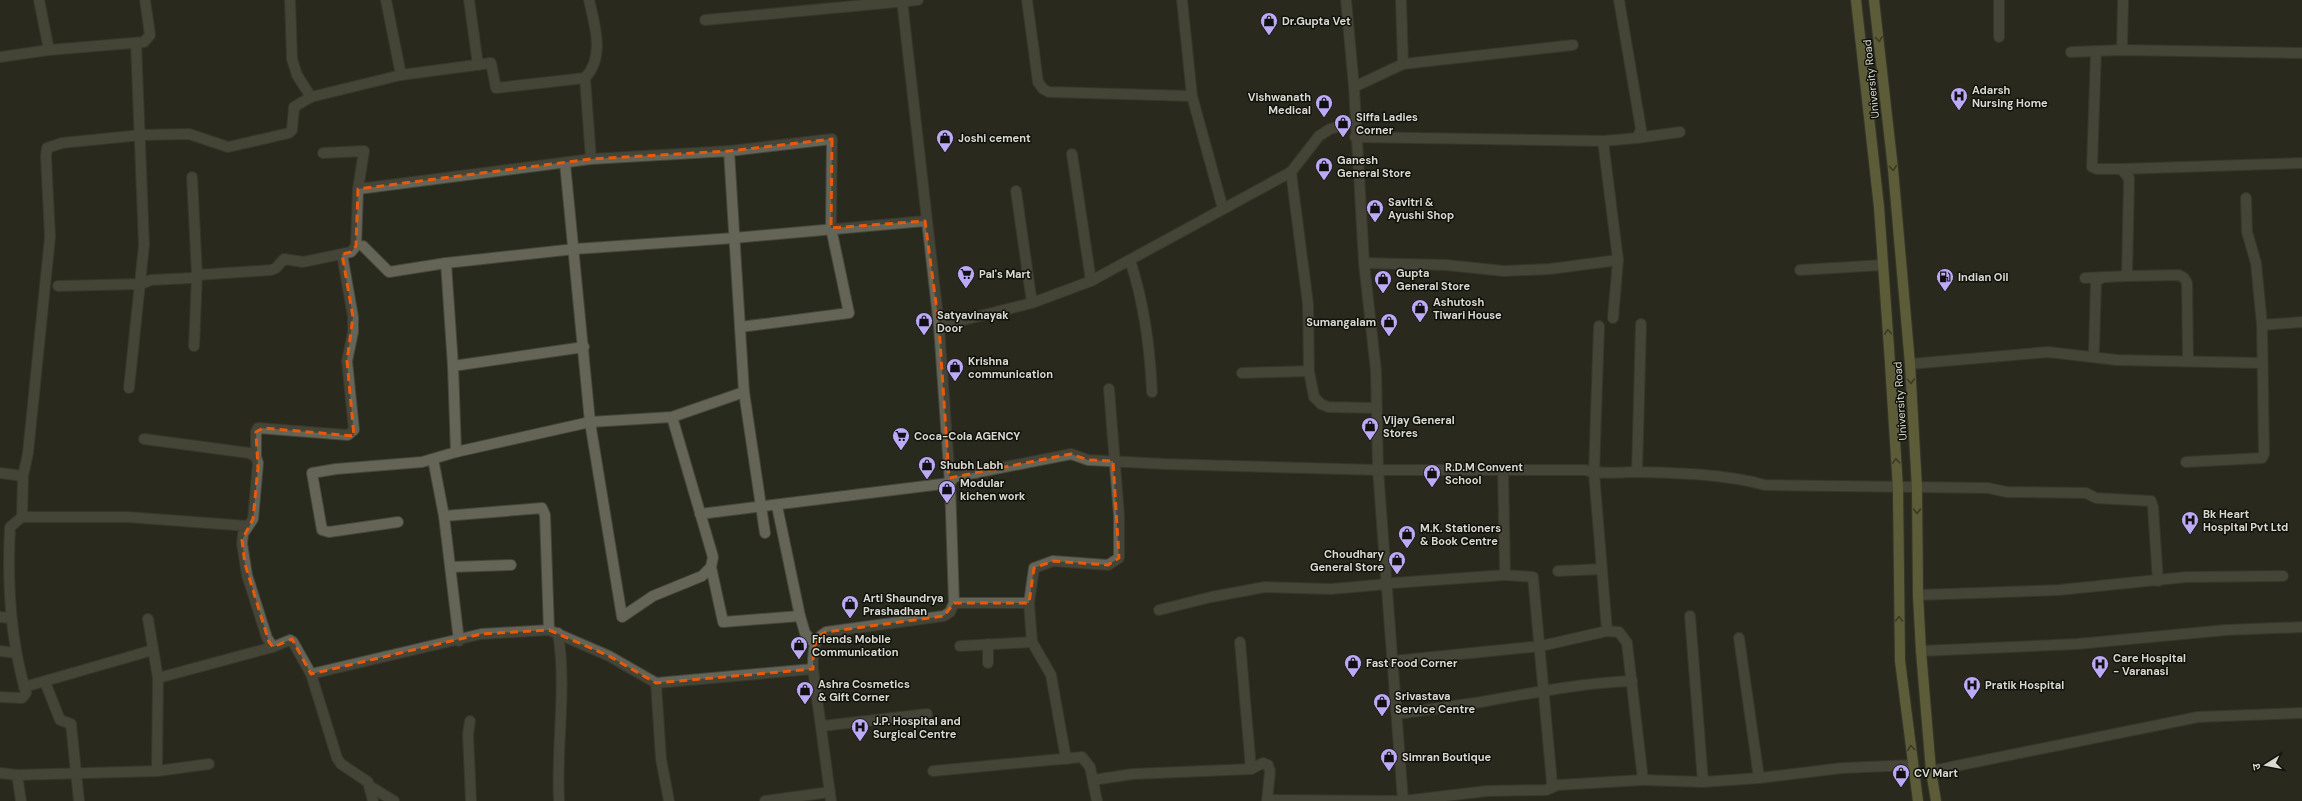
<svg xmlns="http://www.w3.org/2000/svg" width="2302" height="801" font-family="'DM Sans','Noto Sans Devanagari',sans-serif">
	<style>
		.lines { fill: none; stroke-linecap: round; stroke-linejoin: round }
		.minor-casing { stroke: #46463c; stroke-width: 12 }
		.major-casing { stroke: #46463c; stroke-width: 12 }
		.minor { stroke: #646557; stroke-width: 10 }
		.major { stroke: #9a9c59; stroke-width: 10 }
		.oneway { stroke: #4f502f }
		.marked { fill: none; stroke: #e8590c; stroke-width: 3; stroke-dasharray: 8 5; stroke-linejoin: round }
		.labels { text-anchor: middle; stroke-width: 3; stroke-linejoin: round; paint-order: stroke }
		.poi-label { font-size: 11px; font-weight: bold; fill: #d9d9d1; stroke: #12120d; text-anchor: start }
		.street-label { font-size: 11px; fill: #d9d9d1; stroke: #12120d }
	</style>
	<rect width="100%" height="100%" fill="#292a1e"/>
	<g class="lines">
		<defs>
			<g id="minor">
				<path d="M39,0L49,50"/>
				<path d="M290,0L292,59L297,75L311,97"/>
				<path d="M386,0L401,75"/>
				<path d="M469,0L478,65"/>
				<path d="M1027,0L1038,82L1043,89L1049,92L1192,96L1223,209"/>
				<path d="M1182,0L1192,96"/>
				<path d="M1346,0L1354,87L1364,263L1376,371L1378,470L1403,801"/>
				<path d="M1401,0L1403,64"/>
				<path d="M705,20L918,0"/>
				<path d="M1999,37V0"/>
				<path d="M2122,50L2123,0"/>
				<path d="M2096,51L2092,167L2097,169H2121L2129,178L2127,276L2179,275L2184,278L2187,283L2188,361"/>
				<path d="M2071,52L2122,50L2302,53"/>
				<path d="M0,57L49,50L144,42L150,35L145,0"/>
				<path d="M585,78C605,57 595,26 589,0"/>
				<path d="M1354,87L1403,64L1573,45"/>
				<path d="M1355,137L1603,141L1637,138L1641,129L1619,0"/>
				<path d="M1637,138L1680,132"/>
				<path d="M1603,141L1618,260L1613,318"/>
				<path d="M729,151L832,139L831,228L849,313L740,327"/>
				<path d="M1072,154L1091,281"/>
				<path d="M565,163L590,422L622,617L653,596L702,576L711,567L713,557L672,417"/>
				<path d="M2121,169L2302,163"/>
				<path d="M1291,172L1308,304L1309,371L1314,397L1321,404L1328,407L1376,408"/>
				<path d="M192,177L197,275L194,346"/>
				<path d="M358,189L591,159L729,151L744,392L672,417L590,422L456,452L422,462L336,469L312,473L322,530L329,532L398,522"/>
				<path d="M1016,191L1032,303"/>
				<path d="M2246,198L2247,232L2256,263L2262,325"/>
				<path d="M363,246L389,272L446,263L575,249L734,238L925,221"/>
				<path d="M1130,260C1144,303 1150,346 1152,392"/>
				<path d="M446,263L453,366L456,452"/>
				<path d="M1364,263L1446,265L1504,271L1550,269L1618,260"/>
				<path d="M1800,270L1883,265"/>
				<path d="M2085,278L2127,276"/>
				<path d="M58,286L141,284L151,280L192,278L197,275L271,270L276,268L284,259L303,262L351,252L356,246L358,189L364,151L323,153"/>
				<path d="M939,326L1032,303L1091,281L1291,172L1319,136L1330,129L1355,122"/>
				<path d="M1599,326L1594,473L1607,631"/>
				<path d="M2094,350L2096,281L2104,277"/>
				<path d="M1910,364L2048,352L2117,360L2261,363"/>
				<path d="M453,366L584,347"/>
				<path d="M1242,373L1309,371"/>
				<path d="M129,388L144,245L136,43"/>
				<path d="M744,392L765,533"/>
				<path d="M144,439L249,453L256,457L258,463L253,519L243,534L242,544L247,575L267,638L273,647L290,640L293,642L311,674L337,758L341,764L368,782L373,801"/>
				<path d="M256,457V432L258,428L348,435L354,430L347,361L353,332V317L342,254"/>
				<path d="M433,459L444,516L459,641"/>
				<path d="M2186,462L2262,458L2264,454L2262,325L2302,322"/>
				<path d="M1637,472L1641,324"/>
				<path d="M0,473L23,476L22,517H127L248,526"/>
				<path d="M23,476L28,453L50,237L46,156L47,148L62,143L141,135L189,134L228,147L289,133L292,130L294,107L311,97L401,75L491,63L496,88L585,78L591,159"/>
				<path d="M777,506L800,616L805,633L815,644"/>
				<path d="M700,514L950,483L954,477L1071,454L1088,460L1165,464L1378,470H1585C1601,475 1619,472 1637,472C1679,473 1724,474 1765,485L1988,488L2007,492L2086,493L2096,498L2151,501L2153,507L2158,581"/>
				<path d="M444,516L542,508L545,515L549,630"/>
				<path d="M451,567L511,565"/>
				<path d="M711,567L723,622L800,616"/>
				<path d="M1558,571L1602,569"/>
				<path d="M1393,583L1505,575"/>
				<path d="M1918,595L2059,590L2186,577L2283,576"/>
				<path d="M954,603H1029L1034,568L1053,561L1108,565L1119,558V515L1109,389"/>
				<path d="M1029,603L1032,642L1051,675L1066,759"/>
				<path d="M1159,610L1211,597L1265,587L1331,589L1388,584"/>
				<path d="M1690,616L1703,782"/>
				<path d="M0,617L10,618"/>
				<path d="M148,619L158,678L157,771"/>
				<path d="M558,633C567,689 556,745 559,801"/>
				<path d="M1739,638L1759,778"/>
				<path d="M1240,642L1251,769L1263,763L1268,765L1270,771L1267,801"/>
				<path d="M960,646L1032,642"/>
				<path d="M0,651L16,653"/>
				<path d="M1921,651L2077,644L2226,630L2302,627"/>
				<path d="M1393,661L1541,646L1607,631L1619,632L1627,643L1643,780L1703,782L1759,778L1842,768L1913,765"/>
				<path d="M988,663V644"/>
				<path d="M311,674L481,634L549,630L609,656L656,683L813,669"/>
				<path d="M158,678L273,647"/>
				<path d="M45,682L60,720L71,724L79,801"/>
				<path d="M656,683L661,759L669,801"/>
				<path d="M24,687L153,650"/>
				<path d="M0,697L22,698L26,693C10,639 7,584 10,527L22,517"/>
				<path d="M1397,714C1425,710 1453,706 1481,702C1532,693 1580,683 1632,681"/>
				<path d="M470,721L468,734L471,801"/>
				<path d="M822,726L927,714"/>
				<path d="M933,771L1082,757L1090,767L1097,801"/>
				<path d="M1931,771L2198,717L2302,713"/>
				<path d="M0,773L17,775L157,771L209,764"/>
				<path d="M17,775L21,801"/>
				<path d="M1093,780L1133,774L1251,769"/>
				<path d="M371,787L394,801"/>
				<path d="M1551,788L1558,785L1643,780"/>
				<path d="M1267,800L1403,801L1487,791L1546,790L1551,788L1552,783L1533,577L1505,575L1503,469"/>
				<path d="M765,801L830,792"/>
				<path d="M831,801L813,669C813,654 812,640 826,632L944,616L950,612L954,603L950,483L939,326L902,0"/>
			</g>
			<g id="major">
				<path d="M1856,0L1879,207L1889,348L1898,488L1900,661L1918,801"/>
				<path d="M1874,0L1893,169L1910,364L1917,488L1918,595L1921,651L1931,771L1936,801"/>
			</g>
		</defs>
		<use href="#minor" class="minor-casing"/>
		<use href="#major" class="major-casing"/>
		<use href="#minor" class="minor"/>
		<use href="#major" class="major"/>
	</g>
	<defs><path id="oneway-chevron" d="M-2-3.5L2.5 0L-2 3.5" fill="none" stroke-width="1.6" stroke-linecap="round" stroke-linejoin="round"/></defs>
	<g class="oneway">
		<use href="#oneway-chevron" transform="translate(1879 39) rotate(84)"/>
		<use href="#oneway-chevron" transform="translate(1893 168) rotate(85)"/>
		<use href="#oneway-chevron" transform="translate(1888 332) rotate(-94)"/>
		<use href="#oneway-chevron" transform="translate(1911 381) rotate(87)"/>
		<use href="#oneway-chevron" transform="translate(1896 461) rotate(-94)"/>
		<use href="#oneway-chevron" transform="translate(1917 511) rotate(90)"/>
		<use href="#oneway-chevron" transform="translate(1899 619) rotate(-91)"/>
		<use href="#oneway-chevron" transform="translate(1911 748) rotate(-97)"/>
	</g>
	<path d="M0 0H2302V801H0ZM832,139L831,228L925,221L939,326L949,478L1071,454L1088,460L1113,461L1119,558L1108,565L1053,561L1034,568L1029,603H954L944,616L826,632L820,635L813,649V669L656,683L609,656L549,630L481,634L311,674L292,639L273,647L269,642L245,564L242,540L253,519L258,468L256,432L263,428L354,436L347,361L353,317L342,254L351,252L356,246L358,189L591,159L729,151Z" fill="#292a1e" fill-opacity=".55" fill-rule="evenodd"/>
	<path class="marked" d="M832,139L831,228L925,221L939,326L949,478L1071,454L1088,460L1113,461L1119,558L1108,565L1053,561L1034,568L1029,603H954L944,616L826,632L820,635L813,649V669L656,683L609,656L549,630L481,634L311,674L292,639L273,647L269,642L245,564L242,540L253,519L258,468L256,432L263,428L354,436L347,361L353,317L342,254L351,252L356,246L358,189L591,159L729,151Z"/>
	<defs>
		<symbol id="shop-pin" viewBox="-11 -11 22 30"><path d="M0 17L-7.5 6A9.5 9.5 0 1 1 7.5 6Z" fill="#bcaaf6" stroke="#12120d"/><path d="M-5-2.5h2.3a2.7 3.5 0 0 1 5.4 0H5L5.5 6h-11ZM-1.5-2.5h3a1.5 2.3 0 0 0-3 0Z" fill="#111"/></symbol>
		<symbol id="hospital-pin" viewBox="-11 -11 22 30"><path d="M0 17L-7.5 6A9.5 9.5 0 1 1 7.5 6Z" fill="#bcaaf6" stroke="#12120d"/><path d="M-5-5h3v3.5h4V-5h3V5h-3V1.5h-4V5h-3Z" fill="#111"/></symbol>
		<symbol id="supermarket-pin" viewBox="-11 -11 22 30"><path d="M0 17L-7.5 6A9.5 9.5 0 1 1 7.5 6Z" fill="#bcaaf6" stroke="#12120d"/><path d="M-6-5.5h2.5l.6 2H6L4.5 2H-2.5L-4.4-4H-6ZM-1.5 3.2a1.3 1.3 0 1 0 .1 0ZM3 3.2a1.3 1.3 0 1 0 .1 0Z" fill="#111"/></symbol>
		<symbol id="fuel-pin" viewBox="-11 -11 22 30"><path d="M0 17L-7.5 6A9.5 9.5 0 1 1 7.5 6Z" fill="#bcaaf6" stroke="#12120d"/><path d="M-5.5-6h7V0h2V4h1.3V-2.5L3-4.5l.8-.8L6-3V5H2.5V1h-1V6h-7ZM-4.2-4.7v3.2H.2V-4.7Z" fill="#111"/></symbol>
	</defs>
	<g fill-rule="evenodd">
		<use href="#shop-pin" x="1259" y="11" width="20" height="27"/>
		<use href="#hospital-pin" x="1949" y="86" width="20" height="27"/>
		<use href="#shop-pin" x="1314" y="93" width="20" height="27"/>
		<use href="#shop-pin" x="1333" y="113" width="20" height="27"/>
		<use href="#shop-pin" x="935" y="128" width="20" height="27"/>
		<use href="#shop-pin" x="1314" y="156" width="20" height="27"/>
		<use href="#shop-pin" x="1365" y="198" width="20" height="27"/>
		<use href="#supermarket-pin" x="956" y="264" width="20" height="27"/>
		<use href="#fuel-pin" x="1935" y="267" width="20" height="27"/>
		<use href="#shop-pin" x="1373" y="269" width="20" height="27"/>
		<use href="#shop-pin" x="1410" y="298" width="20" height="27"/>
		<use href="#shop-pin" x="914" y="311" width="20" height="27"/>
		<use href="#shop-pin" x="1379" y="312" width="20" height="27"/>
		<use href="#shop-pin" x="945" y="357" width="20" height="27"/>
		<use href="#shop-pin" x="1360" y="416" width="20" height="27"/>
		<use href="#supermarket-pin" x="891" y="426" width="20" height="27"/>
		<use href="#shop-pin" x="917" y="455" width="20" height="27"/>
		<use href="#shop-pin" x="1422" y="463" width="20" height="27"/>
		<use href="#shop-pin" x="937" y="479" width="20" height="27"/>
		<use href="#hospital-pin" x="2180" y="510" width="20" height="27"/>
		<use href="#shop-pin" x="1397" y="524" width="20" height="27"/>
		<use href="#shop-pin" x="1387" y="550" width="20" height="27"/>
		<use href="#shop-pin" x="840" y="594" width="20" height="27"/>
		<use href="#shop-pin" x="789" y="635" width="20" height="27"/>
		<use href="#shop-pin" x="1343" y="653" width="20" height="27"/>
		<use href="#hospital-pin" x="2090" y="654" width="20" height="27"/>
		<use href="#hospital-pin" x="1962" y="675" width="20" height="27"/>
		<use href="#shop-pin" x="795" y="680" width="20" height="27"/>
		<use href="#shop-pin" x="1372" y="692" width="20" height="27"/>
		<use href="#hospital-pin" x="850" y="717" width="20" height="27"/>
		<use href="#shop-pin" x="1379" y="747" width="20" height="27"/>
		<use href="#shop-pin" x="1891" y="763" width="20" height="27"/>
	</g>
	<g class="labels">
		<g class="poi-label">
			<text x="1282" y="25">Dr.Gupta Vet</text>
			<text x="1972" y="94">Adarsh<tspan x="1972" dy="13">Nursing Home</tspan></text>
			<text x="1311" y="101" text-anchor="end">Vishwanath<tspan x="1311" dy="13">Medical</tspan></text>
			<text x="1356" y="121">Siffa Ladies<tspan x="1356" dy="13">Corner</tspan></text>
			<text x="958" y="142">Joshi cement</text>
			<text x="1337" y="164">Ganesh<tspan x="1337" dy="13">General Store</tspan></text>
			<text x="1388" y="206">Savitri &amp;<tspan x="1388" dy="13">Ayushi Shop</tspan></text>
			<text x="1396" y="277">Gupta<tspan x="1396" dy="13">General Store</tspan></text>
			<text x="979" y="278">Pal's Mart</text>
			<text x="1958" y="281">Indian Oil</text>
			<text x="1433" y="306">Ashutosh<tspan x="1433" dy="13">Tiwari House</tspan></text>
			<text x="937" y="319">Satyavinayak<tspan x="937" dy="13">Door</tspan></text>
			<text x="1376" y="326" text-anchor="end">Sumangalam</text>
			<text x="968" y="365">Krishna<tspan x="968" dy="13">communication</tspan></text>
			<text x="1383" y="424">Vijay General<tspan x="1383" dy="13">Stores</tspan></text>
			<text x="914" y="440">Coca-Cola AGENCY</text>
			<text x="940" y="469">Shubh Labh</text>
			<text x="1445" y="471">R.D.M Convent<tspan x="1445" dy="13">School</tspan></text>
			<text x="960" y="487">Modular<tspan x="960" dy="13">kichen work</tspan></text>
			<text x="2203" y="518">Bk Heart<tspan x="2203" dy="13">Hospital Pvt Ltd</tspan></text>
			<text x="1420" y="532">M.K. Stationers<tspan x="1420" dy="13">&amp; Book Centre</tspan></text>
			<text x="1384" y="558" text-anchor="end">Choudhary<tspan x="1384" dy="13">General Store</tspan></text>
			<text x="863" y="602">Arti Shaundrya<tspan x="863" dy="13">Prashadhan</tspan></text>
			<text x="812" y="643">Friends Mobile<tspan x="812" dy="13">Communication</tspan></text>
			<text x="2113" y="662">Care Hospital<tspan x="2113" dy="13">- Varanasi</tspan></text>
			<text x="1366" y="667">Fast Food Corner</text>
			<text x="818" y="688">Ashra Cosmetics<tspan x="818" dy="13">&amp; Gift Corner</tspan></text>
			<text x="1985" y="689">Pratik Hospital</text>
			<text x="1395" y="700">Srivastava<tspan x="1395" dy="13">Service Centre</tspan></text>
			<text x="873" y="725">J.P. Hospital and<tspan x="873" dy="13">Surgical Centre</tspan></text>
			<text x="1402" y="761">Simran Boutique</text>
			<text x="1914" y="777">CV Mart</text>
		</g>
		<g class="street-label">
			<text transform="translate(1871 79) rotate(-96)" y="4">University Road</text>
			<text transform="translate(1900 401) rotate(-94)" y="4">University Road</text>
		</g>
	</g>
	<g transform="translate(2266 765) rotate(259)" stroke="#12120d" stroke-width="3" paint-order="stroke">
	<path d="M0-3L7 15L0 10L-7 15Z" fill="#d9d9d1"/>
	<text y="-6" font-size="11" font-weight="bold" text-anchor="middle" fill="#d9d9d1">उ</text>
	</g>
</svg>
